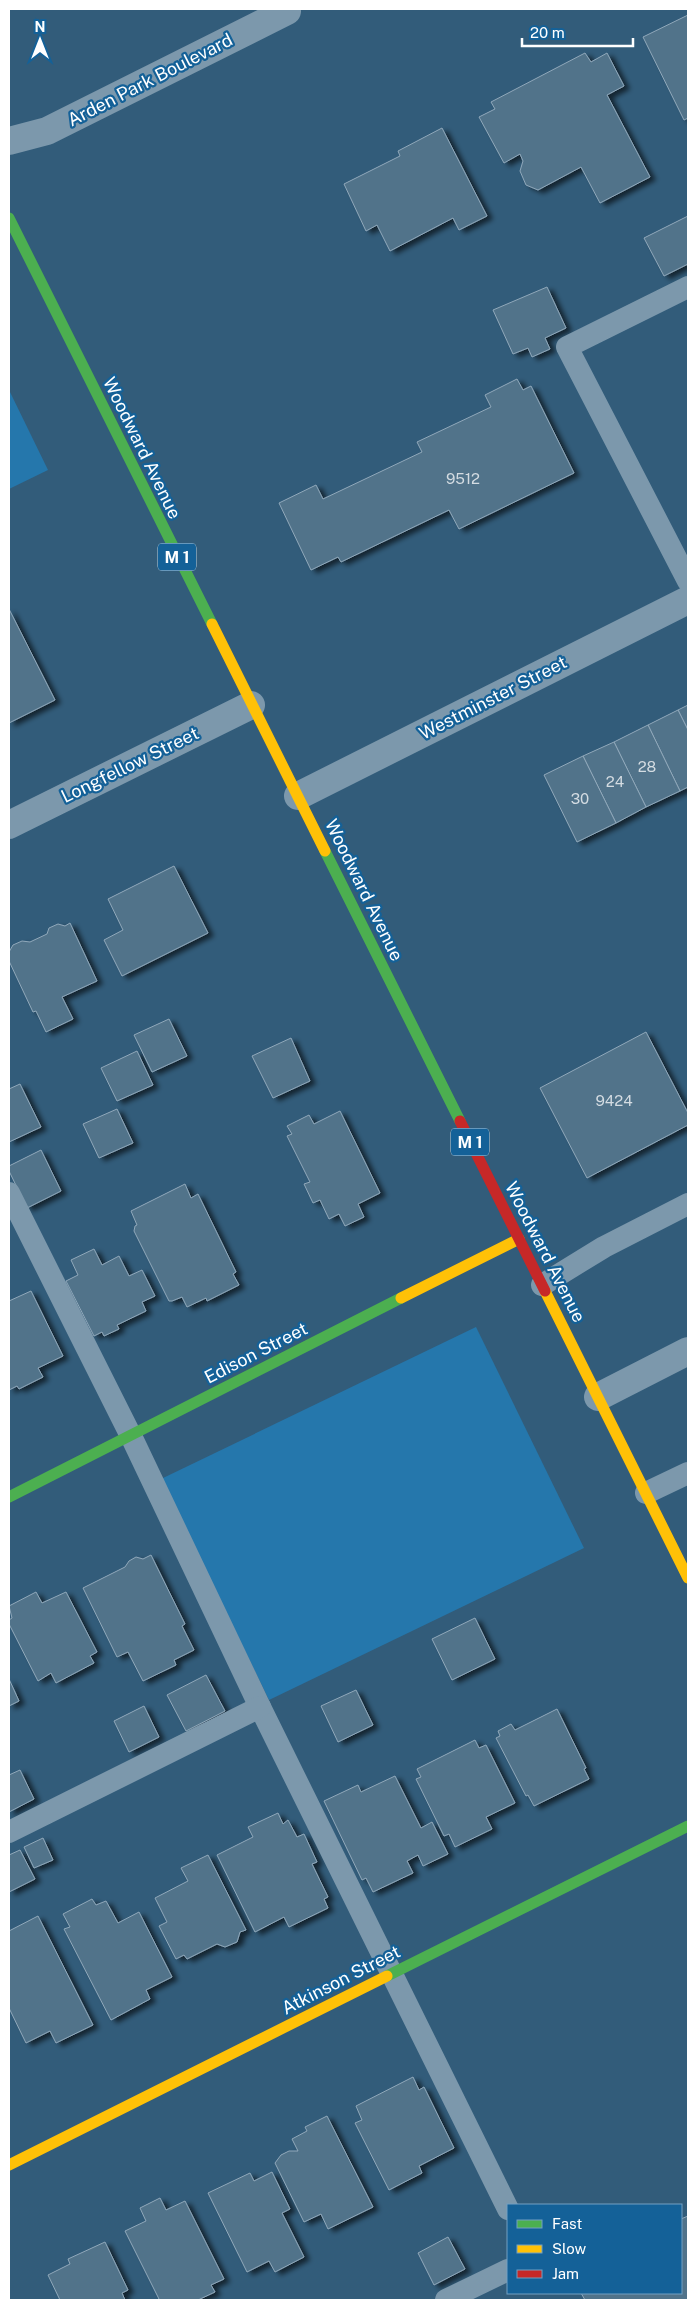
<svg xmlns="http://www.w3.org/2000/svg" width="697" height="2309" font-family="'Public Sans',sans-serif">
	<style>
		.green { fill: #2577ac }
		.building { fill: #51738a; stroke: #90a8ba; filter: url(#shadow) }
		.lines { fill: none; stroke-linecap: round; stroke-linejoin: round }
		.lane { stroke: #7c98ac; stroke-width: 22 }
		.street { stroke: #7c98ac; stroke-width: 28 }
		.fast { stroke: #4caf50; stroke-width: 11 }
		.slow { stroke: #ffc107; stroke-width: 11 }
		.jam { stroke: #c62828; stroke-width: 11 }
		.labels { text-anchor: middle; stroke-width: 4.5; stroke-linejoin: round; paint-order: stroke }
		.number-label { font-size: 15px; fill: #d4dce2 }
		.shield { fill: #146198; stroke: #b8d0e0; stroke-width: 1 }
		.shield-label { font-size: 16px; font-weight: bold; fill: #fff }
		.street-label { font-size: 18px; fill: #fff; stroke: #146198 }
	</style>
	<defs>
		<filter id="shadow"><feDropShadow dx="5.5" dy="3" stdDeviation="2.5" flood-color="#0009"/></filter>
	</defs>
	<rect width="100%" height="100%" fill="#325c7a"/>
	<g class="green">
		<path d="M9,390L48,470L9,489Z"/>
		<path d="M476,1327L584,1548L269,1700L161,1479Z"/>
	</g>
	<g class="building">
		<path d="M688,15V118L684,120L643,37Z"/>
		<path d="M585,53L591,62L607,53L624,86L607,95L650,177L600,203L581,167L538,190L526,185L520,171L523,161L520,154L504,163L479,117L495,109L491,102Z"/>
		<path d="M442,128L487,216L459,230L453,218L390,251L377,225L366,231L344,184L400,156L398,151Z"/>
		<path d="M688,216V264L664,276L644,238Z"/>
		<path d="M547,287L566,328L545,338L550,349L532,357L528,348L513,354L493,310Z"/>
		<path d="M517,379L523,390L531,386L574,473L459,529L449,510L341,562L338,557L311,570L279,503L316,485L323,499L422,452L417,442L491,407L485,395Z"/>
		<path d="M9,609L55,700L9,723Z"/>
		<path d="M688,705V730L678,710Z"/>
		<path d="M678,710L688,730V787L680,791L648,725Z"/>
		<path d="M648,725L680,791L646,807L614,742Z"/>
		<path d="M614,742L646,807L616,823L583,756Z"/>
		<path d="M583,756L616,823L577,842L544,775Z"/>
		<path d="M174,866L208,933L122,976L104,940L123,930L108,899Z"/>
		<path d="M70,923L97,981L62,997L73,1019L46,1032L36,1011L33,1012L9,961V952L13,945L22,941L30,942L47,934L49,928L58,924L65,926Z"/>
		<path d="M169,1019L187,1056L152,1072L134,1035Z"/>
		<path d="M646,1032L688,1113V1125L587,1178L540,1088Z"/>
		<path d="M291,1038L310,1081L273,1098L252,1056Z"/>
		<path d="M137,1051L153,1085L117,1101L101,1068Z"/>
		<path d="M20,1084L41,1127L9,1142V1089Z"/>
		<path d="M117,1109L133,1143L99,1158L83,1124Z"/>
		<path d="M340,1111L380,1193L358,1204L364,1217L345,1226L339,1214L329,1219L320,1200L313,1203L304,1184L310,1182L287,1136L292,1134L287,1126L309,1115L314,1124Z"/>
		<path d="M41,1150L61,1191L27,1208L9,1171V1166Z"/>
		<path d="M185,1184L191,1198L198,1194L236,1272L233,1274L239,1285L207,1301L206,1298L187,1307L182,1297L172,1301H169L134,1231L135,1226L137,1225L131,1211Z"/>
		<path d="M94,1249L102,1265L119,1256L129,1276L142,1270L155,1296L142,1302L146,1311L117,1325L119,1329L104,1336L102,1332L94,1336L66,1281L78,1275L71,1260Z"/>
		<path d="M31,1291L63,1356L38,1368L43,1377L19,1389L17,1386L9,1390V1301Z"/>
		<path d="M151,1555L185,1624L182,1626L194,1650L174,1660L176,1665L143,1681L128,1652L117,1657L83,1588L125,1567L129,1561L136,1557L143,1559Z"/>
		<path d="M36,1592L42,1603L66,1592L97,1652L90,1656L94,1663L56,1683L51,1673L38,1681L9,1624V1620L12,1618L9,1606Z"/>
		<path d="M475,1618L495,1659L452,1680L432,1639Z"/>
		<path d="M206,1675L225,1711L186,1731L167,1695Z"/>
		<path d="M9,1679L19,1701L9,1706Z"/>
		<path d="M356,1690L373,1725L338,1742L321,1706Z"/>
		<path d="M144,1706L159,1737L129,1752L114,1721Z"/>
		<path d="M557,1709L586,1768L584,1769L589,1779L534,1806L528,1795L526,1796L496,1738L500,1736L498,1731L511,1724L515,1730Z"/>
		<path d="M475,1740L479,1748L486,1745L515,1803L486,1817L492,1829L455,1847L449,1834L444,1836L416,1779L421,1777L417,1769Z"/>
		<path d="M20,1770L34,1799L9,1812V1775Z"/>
		<path d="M395,1776L421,1828L432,1822L448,1854L423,1866L418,1855L407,1861L413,1873L373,1892L366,1878L362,1880L324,1801L358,1785L361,1792Z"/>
		<path d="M278,1813L283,1824L288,1820L297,1837L304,1834L317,1862L312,1864L328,1897L324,1899L328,1908L289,1927L284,1917L255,1932L217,1855L253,1837L248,1827Z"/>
		<path d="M43,1838L53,1860L34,1868L24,1847Z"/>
		<path d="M20,1850L35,1879L9,1892V1855Z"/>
		<path d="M208,1855L246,1930L240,1932L237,1942L225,1947L217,1944L187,1959L184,1955L176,1959L159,1926L167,1922L155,1898L188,1881L181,1868Z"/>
		<path d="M92,1899L96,1905L106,1901L118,1923L139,1912L172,1977L146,1990L150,1999L111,2020L64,1929L70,1927L63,1914Z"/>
		<path d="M38,1916L93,2025L56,2043L50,2031L26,2043L9,2008V1931Z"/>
		<path d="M413,2077L419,2090L424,2087L454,2148L419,2166L422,2173L389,2190L355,2123L362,2120L356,2106Z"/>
		<path d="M327,2116L373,2207L328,2229L321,2214L304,2222L275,2163L281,2155L289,2151H298L292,2139L307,2131L305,2127Z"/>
		<path d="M272,2172L290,2209L282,2213L304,2257L275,2272L269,2261L247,2272L208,2193L250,2173L254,2181Z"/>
		<path d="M160,2198L166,2210L185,2201L224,2279L211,2285L215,2292L198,2300H156L159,2299L125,2231L146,2221L140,2208Z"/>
		<path d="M688,2216V2300H585L581,2293H681V2219Z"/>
		<path d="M448,2237L465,2269L434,2285L418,2253Z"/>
		<path d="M105,2242L128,2290L122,2293L125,2300H60L48,2275L70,2264L68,2259Z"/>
	</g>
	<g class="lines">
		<g class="lane">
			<path d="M688,287L567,347L688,581"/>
			<path d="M9,1193L131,1436L260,1707L508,2209"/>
			<path d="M542,1285L604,1247L688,1204"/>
			<path d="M646,1493L688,1473"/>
			<path d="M9,1832L260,1707"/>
			<path d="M446,2300L508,2270"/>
		</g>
		<g class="street">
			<path d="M9,141L47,131L287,11"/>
			<path d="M298,796L688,600"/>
			<path d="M9,825L251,705"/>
			<path d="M598,1397L688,1351"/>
		</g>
		<g class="fast">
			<path d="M9,218L212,624"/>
			<path d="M325,851L460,1121"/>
			<path d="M9,1497L401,1298"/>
			<path d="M387,1976L688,1826"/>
		</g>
		<g class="slow">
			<path d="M212,624L325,851"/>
			<path d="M545,1291L688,1578"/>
			<path d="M401,1298L519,1239"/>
			<path d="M9,2165L387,1976"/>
		</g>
		<path class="jam" d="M460,1121L545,1291"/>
	</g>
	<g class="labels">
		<g class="number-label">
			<text x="463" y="484">9512</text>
			<text x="647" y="772">28</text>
			<text x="615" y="787">24</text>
			<text x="580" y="804">30</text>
			<text x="614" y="1106">9424</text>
		</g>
		<g class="shield">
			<rect x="158" y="543.5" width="38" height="27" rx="4"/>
			<rect x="451" y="1128.5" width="38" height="27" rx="4"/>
		</g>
		<g class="shield-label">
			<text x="177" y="563">M 1</text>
			<text x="470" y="1148">M 1</text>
		</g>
		<g class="street-label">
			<text transform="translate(150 80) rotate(-27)" y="6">Arden Park Boulevard</text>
			<text transform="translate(142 448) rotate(64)" y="6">Woodward Avenue</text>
			<text transform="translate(493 698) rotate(-27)" y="6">Westminster Street</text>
			<text transform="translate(130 765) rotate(-26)" y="6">Longfellow Street</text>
			<text transform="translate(364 890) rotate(64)" y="6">Woodward Avenue</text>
			<text transform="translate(545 1252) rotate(63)" y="6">Woodward Avenue</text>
			<text transform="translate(256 1353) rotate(-27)" y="6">Edison Street</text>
			<text transform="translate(341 1980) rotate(-27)" y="6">Atkinson Street</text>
		</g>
	</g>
	<rect width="697" height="2309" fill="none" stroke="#ffffff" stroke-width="20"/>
	<rect x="507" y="2204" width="175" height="90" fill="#146198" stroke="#72a0c1"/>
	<rect x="517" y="2220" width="25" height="8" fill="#4caf50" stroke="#72a0c1"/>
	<text x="552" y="2229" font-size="15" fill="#ffffff">Fast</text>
	<rect x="517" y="2245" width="25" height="8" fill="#ffc107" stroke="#72a0c1"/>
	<text x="552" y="2254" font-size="15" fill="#ffffff">Slow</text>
	<rect x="517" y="2270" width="25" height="8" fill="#c62828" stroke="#72a0c1"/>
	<text x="552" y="2279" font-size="15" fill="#ffffff">Jam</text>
	<g transform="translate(40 40)" stroke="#146198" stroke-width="4" paint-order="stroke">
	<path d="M0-4L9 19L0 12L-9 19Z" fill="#ffffff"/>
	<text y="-8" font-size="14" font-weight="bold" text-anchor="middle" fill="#ffffff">N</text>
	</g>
	<path d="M522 38v8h111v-8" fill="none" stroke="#ffffff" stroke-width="2.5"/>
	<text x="530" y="38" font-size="15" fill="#ffffff" stroke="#146198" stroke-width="4" paint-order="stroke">20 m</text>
</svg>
